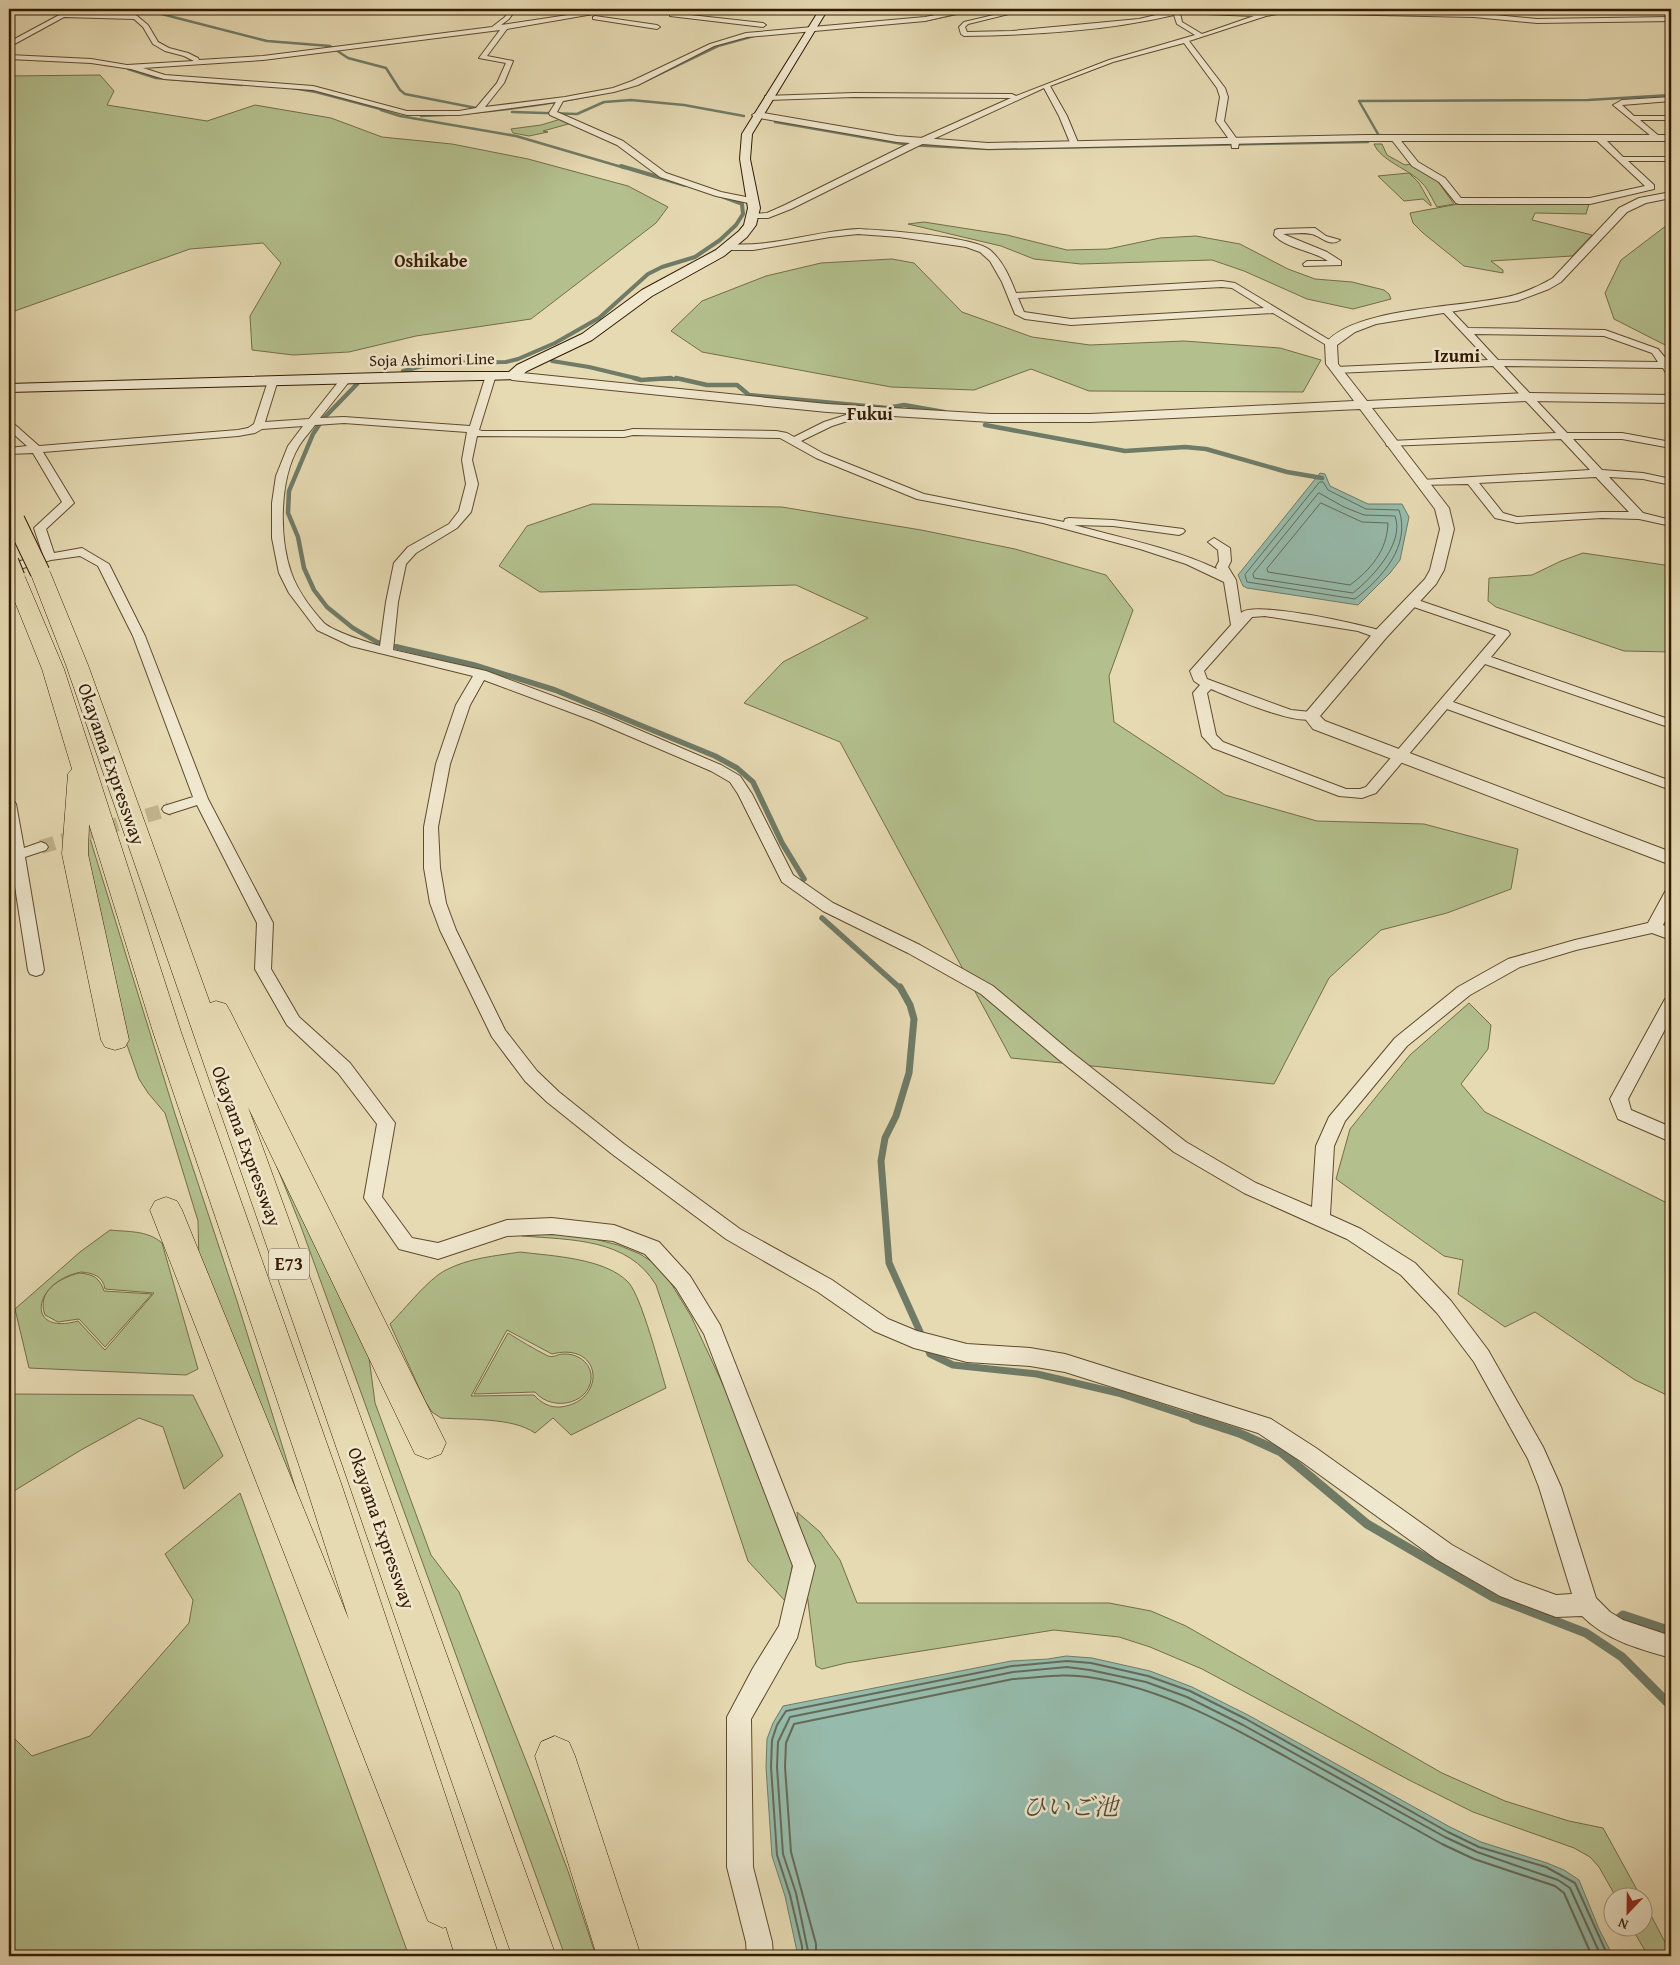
<svg xmlns="http://www.w3.org/2000/svg" width="1680" height="1965" font-family="'Gentium Book Plus','Noto Serif JP',serif">
	<style>
		.green { fill: #b3c08e; stroke: #746d47; fill-rule: evenodd }
		.water { fill: #96bbac; stroke: #6f7b67 }
		.lines { fill: none; stroke-linecap: round; stroke-linejoin: round }
		.shore-far1 { stroke: #656a56; stroke-width: 1 }
		.shore { stroke: #656a56; stroke-width: 2 }
		.stream-far5 { stroke: #6f7b67; stroke-width: 2.5 }
		.stream-far4 { stroke: #6f7b67; stroke-width: 4 }
		.stream-far3 { stroke: #6f7b67; stroke-width: 4.5 }
		.stream-far2 { stroke: #6f7b67; stroke-width: 5.5 }
		.stream-far1 { stroke: #6f7b67; stroke-width: 7 }
		.stream { stroke: #6f7b67; stroke-width: 9 }
		.minor-tunnel { stroke: #c2b48f; stroke-width: 14; stroke-dasharray: 14 8; stroke-linecap: butt }
		.minor-casing { stroke: #604a2d; stroke-width: 2 }
		.tertiary-casing { stroke: #604a2d; stroke-width: 2 }
		.secondary-casing { stroke: #341a00; stroke-width: 2 }
		.trunk-casing { stroke: #341a00; stroke-width: 2 }
		.motorway-casing { stroke: #341a00; stroke-width: 1 }
		.minor { fill: #efe7ce; fill-rule: evenodd }
		.tertiary { fill: #efe7ce; fill-rule: evenodd }
		.secondary { fill: #efe7ce; fill-rule: evenodd }
		.trunk { fill: #e6dab3; fill-rule: evenodd }
		.motorway { fill: #e6dab3; fill-rule: evenodd }
		.motorway-bridge-casing { stroke: #341a00; stroke-width: 21; stroke-linecap: butt }
		.motorway-bridge { stroke: #e6dab3; stroke-width: 19 }
		.labels { text-anchor: middle; stroke-width: 5; stroke-linejoin: round; paint-order: stroke }
		.far-street-label { font-size: 16px; fill: #341a00; stroke: #efe7ce }
		.far-quarter-label { font-size: 18px; font-weight: bold; fill: #341a00; stroke: #efe7ce }
		.shield { fill: #efe7ce; stroke: #6c583e; stroke-width: 1 }
		.shield-label { font-size: 18px; font-weight: bold; fill: #341a00 }
		.street-label { font-size: 19px; fill: #341a00; stroke: #efe7ce }
		.near-water-label { font-size: 24px; font-style: italic; fill: #514a34; stroke: #efe7ce }
	</style>
	<rect width="100%" height="100%" fill="#e6dab3"/>
	<filter id="stains"><feTurbulence type="fractalNoise" baseFrequency=".004" numOctaves="4"/><feColorMatrix values="0 0 0 0 .2 0 0 0 0 .09 0 0 0 0 .02 0 0 0 .5 -.17"/></filter>
	<radialGradient id="worn" r=".72"><stop offset=".6" stop-color="#630" stop-opacity="0"/><stop offset="1" stop-color="#630" stop-opacity=".3"/></radialGradient>
	<g class="green">
		<path d="M100,75L114,91L107,105L207,121L255,105L331,118L382,137L452,144L528,159L628,186L668,207L656,223L531,319L416,336L349,352L293,355L252,350L250,316L281,263L263,243L190,249L9,313V76Z"/>
		<path d="M561,119L572,123L543,131L548,132L529,136L513,133L511,129L541,125Z"/>
		<path d="M1374,144H1382L1387,155L1405,165L1411,164L1437,180L1454,204L1437,207C1432,199 1428,189 1422,183C1409,169 1381,161 1374,144Z"/>
		<path d="M1409,173L1419,183L1431,204V206L1423,199L1404,201L1378,176Z"/>
		<path d="M1458,204H1589L1586,214L1535,213L1532,220L1592,235L1572,256L1491,261L1503,270V273L1464,266L1423,233L1413,223L1410,213Z"/>
		<path d="M924,222L1007,235L1067,250L1108,249L1160,238L1196,236L1240,244L1288,269L1315,279L1352,282L1384,290L1389,294L1391,299L1353,309L1307,299L1244,271L1212,260L1081,264L1034,259L1001,246L908,224Z"/>
		<path d="M1671,222V348L1614,319L1605,293L1621,260Z"/>
		<path d="M892,259L914,263L962,312L1032,337L1090,345L1184,341L1280,348L1321,360L1303,392L1089,391L1031,369L974,390L891,387L702,352L671,331L702,301L766,276L821,263Z"/>
		<path d="M592,504L782,507L921,530L1015,549L1106,575L1133,610L1109,676L1114,722L1225,795L1317,821L1424,824L1518,849L1511,889L1447,913L1381,930L1329,978L1274,1084L1011,1058L840,742L744,703L783,662L868,618L796,585L540,592L499,566L527,526Z"/>
		<path d="M1583,553L1671,566V652L1624,651L1496,607L1488,601L1489,578L1532,575L1561,561Z"/>
		<path d="M84,819L175,1114L237,1301L301,1506L199,1265L198,1221L165,1113L148,1093L139,1079L127,1045L115,981L93,907Z"/>
		<path d="M1469,1003L1491,1025L1488,1049L1461,1084L1485,1112L1671,1205V1397L1635,1380L1535,1312L1505,1327L1458,1294L1463,1260L1444,1256L1336,1179L1350,1129L1410,1055Z"/>
		<path d="M277,1167L368,1350L375,1403L431,1555L459,1592L534,1781L568,1871L596,1956H565L300,1224Z"/>
		<path d="M110,1230C128,1232 147,1230 162,1243L198,1369L186,1375L29,1368L15,1309L80,1252ZM81,1272C93,1273 103,1276 105,1289L154,1293L105,1350L78,1321C25,1336 32,1282 81,1272Z"/>
		<path d="M567,1232L618,1245L640,1254L654,1263L669,1280L691,1316L731,1402L793,1560L787,1603L748,1561L656,1285C628,1238 571,1240 522,1236L533,1233Z"/>
		<path d="M520,1252C552,1256 606,1258 629,1283C642,1299 659,1365 666,1388L571,1435L553,1418L535,1433C512,1417 468,1420 441,1418L432,1412L425,1401L390,1324C405,1309 428,1279 446,1270C469,1258 495,1256 520,1252ZM507,1330L552,1354C603,1341 607,1401 561,1407C550,1408 541,1403 534,1395L471,1396Z"/>
		<path d="M79,1273C93,1274 100,1278 104,1291L152,1294L105,1347L79,1319L58,1322L45,1315C36,1291 60,1278 79,1273Z"/>
		<path d="M508,1333C521,1341 534,1349 548,1356C553,1358 558,1354 563,1354C576,1353 589,1361 591,1374C594,1402 554,1414 535,1392L474,1394Z"/>
		<path d="M9,1394L193,1395L223,1456L184,1489L163,1427L139,1418L81,1450L9,1494Z"/>
		<path d="M240,1493L409,1956H9V1733L32,1756L90,1736L189,1623L193,1600L165,1554Z"/>
		<path d="M797,1512L820,1532L840,1560L857,1603H1109L1151,1611L1186,1626L1442,1773L1505,1801L1569,1821L1603,1828L1641,1897H1616L1599,1867L1590,1857L1574,1848L1473,1812L1409,1780L1202,1669L1150,1647L1119,1637L1054,1630L846,1663L822,1669L816,1666Z"/>
		<path d="M1643,1900L1667,1946L1671,1949V1956H1648L1632,1928H1642Z"/>
	</g>
	<g class="water">
		<path d="M1320,473L1325,474L1330,486L1368,504H1402L1409,517L1400,560L1390,573L1358,605L1247,588L1243,586L1238,575Z"/>
		<path d="M1066,1656L1092,1658L1150,1671L1192,1687L1248,1715L1450,1827L1481,1842L1547,1863L1564,1870L1579,1880L1599,1929L1613,1956H798L785,1896L772,1856L766,1767L767,1739L773,1723L783,1706L1011,1661L1048,1659Z"/>
	</g>
	<g class="lines">
		<g class="shore-far1">
			<path d="M1320,482H1323L1328,490L1366,509L1399,510C1411,546 1382,578 1355,599L1247,582L1245,575Z"/>
			<path d="M1319,493L1344,507L1364,515L1395,516C1405,543 1372,578 1353,593L1254,578L1253,574Z"/>
			<path d="M1321,503L1362,522L1388,523C1387,551 1371,569 1350,585L1268,572L1267,569Z"/>
		</g>
		<g class="shore">
			<path d="M802,1956V1946L790,1895L777,1855L771,1767L772,1740L777,1725L786,1711L1012,1666L1067,1661L1091,1663L1148,1676L1190,1691L1246,1719L1448,1832L1479,1847L1546,1867L1575,1883L1608,1956"/>
			<path d="M809,1956L796,1893L783,1854L777,1767L778,1742L790,1717L1013,1672L1067,1667L1090,1670L1146,1682L1187,1697L1243,1725L1445,1837L1477,1852L1558,1880L1570,1888L1601,1956"/>
			<path d="M816,1956V1944L791,1852L785,1767L786,1743L794,1724L1013,1679C1038,1678 1064,1673 1088,1677C1164,1688 1231,1726 1297,1763C1345,1790 1394,1817 1442,1844L1474,1859L1555,1886L1564,1893L1592,1956"/>
		</g>
		<g class="stream-far5">
			<path d="M142,9L267,41L330,46L348,58L386,68L400,90L405,94L476,108"/>
			<path d="M927,20L980,9"/>
			<path d="M128,69L156,78L242,85"/>
			<path d="M647,80L718,46L754,36"/>
			<path d="M292,88L316,92L384,110"/>
			<path d="M381,110L400,116L516,136L625,168"/>
			<path d="M512,112L577,114L604,102L631,100L684,105L744,116"/>
			<path d="M421,116C490,113 558,104 626,88"/>
			<path d="M775,122L908,145L988,149L1368,142"/>
			<path d="M1378,134L1359,101L1588,100L1671,95"/>
		</g>
		<g class="stream-far4">
			<path d="M621,166L685,185"/>
			<path d="M552,361L589,367L639,379"/>
			<path d="M403,371L435,363L506,362L518,359L555,343L599,318L648,274L662,267L695,257L720,240L736,225L743,214L742,204L718,195"/>
			<path d="M650,379H682"/>
		</g>
		<g class="stream-far3">
			<path d="M634,378L641,380L671,378"/>
			<path d="M676,378L707,385H737L749,395L887,408L904,405L944,412"/>
			<path d="M357,384L323,419L313,434L289,491L288,513L298,537L304,568L314,590L327,607L353,628L377,642L402,648"/>
			<path d="M985,425L1125,451L1185,447L1206,449L1287,472L1322,478"/>
		</g>
		<g class="stream-far2">
			<path d="M397,647L474,665L555,690L715,756L737,768L753,782L782,843L804,879"/>
			<path d="M822,918L900,988"/>
		</g>
		<path class="stream-far1" d="M900,987L910,1005L914,1019L909,1073L896,1116L885,1138L881,1161L889,1263L930,1354L953,1365L1037,1374L1118,1393L1197,1419"/>
		<g class="stream">
			<path d="M1193,1418L1239,1433L1281,1452L1367,1524L1493,1597L1586,1633L1622,1657L1671,1706"/>
			<path d="M1614,1622L1623,1615L1671,1631"/>
		</g>
		<path class="minor-tunnel" d="M41,847L169,809"/>
		<defs>
			<g id="minor">
				<path d="M510,9H516L509,19L501,25L608,9H622L507,29L487,56L513,61L504,83L485,107L565,97L613,88L632,81L710,44L746,33L925,17L966,9H977L925,21L747,37L714,46L638,85L614,92L563,101L557,112L623,141L666,173L721,192L756,199V203L753,204L716,196L660,177L617,145L550,115L549,113L556,102L459,115H407L313,90L164,79L131,69L91,63L9,59V55L91,59L127,65L194,61L184,56L165,51L153,44L143,27L134,19L64,17L9,47V42L63,13L136,15L148,25L158,42L169,48L188,53L198,58L199,60L263,56L492,27L505,17ZM500,30L479,58L506,63L497,83L476,108L459,111H407L313,86L165,75L143,68L263,60Z"/>
				<path d="M1019,9H1029L968,24L965,27L967,32L1012,31L1139,19L1181,9L1265,12L1299,9L1298,10L1474,13L1537,19L1671,17V21L1537,23L1474,17L1283,13L1266,16L1189,41L1225,88L1228,97L1224,121L1239,142L1238,148H1232L1231,142L1216,121L1220,97L1217,88L1184,43L1113,62L1050,86L1067,116L1079,145L1078,147L1071,145L1059,116L1044,88L916,147L791,209L768,218H750V214L767,213L785,205L910,143L1011,98L854,97L768,100H765V96L854,93L1012,94L1016,96L1109,60L1195,35L1177,24L1174,15C1106,31 1034,35 964,36L961,34L959,27L964,22ZM1180,13H1181L1254,16L1202,34L1182,22Z"/>
				<path d="M672,13L763,23L766,25L763,27L670,16V14Z"/>
				<path d="M595,16L657,25L660,27L657,29L593,19V17Z"/>
				<path d="M1671,97V101L1622,105L1634,116H1671V120H1640L1659,136V140H1656L1613,105L1622,100Z"/>
				<path d="M1596,136H1602L1623,157H1671V161H1628L1654,185V189L1590,204H1459L1456,203L1439,182L1412,166L1391,139L1398,137L1418,162L1445,178L1461,198H1590L1645,186L1596,140Z"/>
				<path d="M1315,228L1326,236L1340,240C1329,248 1320,235 1311,234C1303,232 1291,234 1283,234L1327,252L1341,261V265L1304,266L1303,264L1307,261H1328C1312,250 1287,249 1274,235L1275,230L1278,229Z"/>
				<path d="M858,229C882,230 973,236 990,250C1003,261 1010,278 1016,293L1222,281L1235,283L1336,344L1334,346H1328L1273,313L1071,325L1025,319L1015,314L1002,282L990,261L980,252L966,247L899,237L858,234L830,237L753,250H728L724,247L728,244C772,248 814,231 858,229ZM1222,287L1232,288L1264,308L1071,319L1024,312L1018,298Z"/>
				<path d="M1446,307L1449,308L1468,328L1605,330L1658,349L1671,365V374L1666,373L1663,368L1504,366L1567,433H1622L1671,442V448L1622,439H1573L1602,470L1643,473L1671,479V485L1643,479L1609,477L1643,513L1671,520V526L1639,519L1602,518L1517,523L1495,518L1468,484L1418,485L1416,483L1418,481L1422,480L1590,470L1561,439L1387,446L1386,444L1387,442L1391,441L1556,433L1493,366L1336,373L1331,370L1336,367L1488,360L1443,312L1441,310ZM1474,334L1604,336L1652,353L1658,362L1498,360ZM1596,477L1629,512H1602L1517,517L1503,513L1479,483Z"/>
				<path d="M491,372L496,375L479,430L482,431H624L633,429L776,431L787,433L794,437L824,422L852,413L861,408L866,411L860,417L832,426L801,441L824,454L924,494L1064,522L1065,519L1069,518L1113,520L1183,529L1185,531L1183,533L1179,535L1113,526L1074,525C1122,538 1172,548 1217,569L1216,567L1219,561L1218,550L1208,542L1214,538L1230,548L1231,561L1228,567L1236,580L1241,613C1254,600 1365,625 1385,632L1386,635L1380,639L1358,631L1265,616L1252,617L1204,671L1207,679L1291,710L1311,712L1318,716C1306,731 1228,696 1211,689L1207,693L1216,735L1223,742L1346,789H1360L1366,787L1496,635L1408,605L1406,602L1408,599L1412,598L1508,631L1510,634L1491,657L1671,720V728L1485,664L1453,702L1671,781V790L1447,709L1376,793L1362,798L1339,796L1213,748L1202,736L1193,693L1200,685L1194,681L1190,671L1231,625L1224,582L1186,564L1140,549L1043,523L917,499L816,458L780,438L633,435L624,437L477,436L472,460L478,484L471,512L457,528L416,553L406,564L398,602L393,650L486,671L604,715L721,765L740,776L752,794L793,875L833,903L920,945L993,986L1070,1051L1186,1142L1256,1183L1312,1207L1316,1146L1329,1117L1395,1038L1458,987L1508,959L1575,940L1648,923L1666,890L1671,889V909L1663,925L1671,929V940L1652,933L1576,950L1520,967L1470,995L1407,1046L1345,1121L1334,1146L1330,1215L1361,1229L1415,1263L1451,1301L1488,1350L1543,1447L1561,1487L1596,1598L1610,1612L1623,1620L1671,1636V1658C1639,1649 1606,1640 1582,1616L1556,1617L1500,1596L1436,1559L1302,1462L1258,1433L1065,1372L1030,1366L967,1362L914,1348L874,1331L818,1292L726,1239L612,1154L547,1102L525,1081L492,1037L440,930L430,903L424,868V827L436,764L456,705L473,676L351,646L317,630L289,593L279,573L272,538V503L276,476L288,446L303,426L262,429L255,433L238,436L43,452L74,503L46,529L54,553L82,548L109,564L145,636L208,799L273,923L271,969L299,1017L350,1063L395,1123L382,1197L412,1238L438,1243L507,1220L552,1218L614,1225L659,1242L690,1276L720,1325L815,1566L797,1638L751,1719L753,1867L772,1942L773,1956H747L746,1942L727,1867V1717L753,1668L779,1626L793,1566L704,1334L676,1288L645,1254L613,1241L552,1234L507,1236L438,1259L399,1249L364,1198L377,1124L338,1073L287,1025L255,969L257,923L197,805L169,814L164,812L162,809L164,806L193,797L133,636L98,566L80,556L51,560L9,572V564L43,555L34,528L62,502L33,453L9,454V448L27,446L9,430V422L13,423L39,446L238,430L248,428L254,424L269,378H277L278,380L265,422L309,419L343,376L347,375L352,378L320,418L344,417L470,426L486,375ZM344,423L467,432L462,460L466,484L459,511L449,524L408,547L394,563L386,602L380,646C367,642 334,632 324,623C312,610 297,590 291,572C279,537 279,479 299,446C303,439 310,432 315,425ZM484,680L594,721L711,771L730,782L738,794L782,882L823,911L908,953L981,994L1058,1059L1174,1152L1244,1193L1347,1239L1401,1275L1437,1313L1474,1362L1528,1459L1539,1487L1572,1594L1556,1595L1515,1580L1452,1545L1316,1448L1271,1419L1065,1354L1030,1348L967,1344L917,1331L888,1319L832,1280L740,1229L624,1144L559,1092L537,1071L505,1030L456,930L446,903L440,868L438,827L450,764L470,705Z"/>
				<path d="M9,799L14,801L16,804L24,848L41,842L46,844L48,847L46,850L25,857L44,970L42,974L36,976L30,974L28,970L9,848Z"/>
				<path d="M1671,997V1018L1628,1099L1631,1110L1671,1127V1142L1618,1119L1610,1099L1665,999Z"/>
			</g>
			<g id="tertiary">
				<path d="M757,112L897,136L988,143L1365,135H1671V141H1365L988,149L897,142L754,117L752,115Z"/>
				<path d="M1671,192V198L1646,203L1627,212L1561,282L1549,289L1517,301L1376,324L1355,332L1337,345L1338,364L1367,401L1528,393L1671,395V403L1528,401L1372,408L1449,508L1454,529L1444,570L1436,584L1386,638L1320,716L1325,721L1671,852V865L1313,729L1303,716L1374,632L1425,579L1430,570L1440,529L1435,509L1360,409L1090,422H991L827,412L512,380L506,376L512,372L827,404L991,414H1090L1354,401L1326,364L1325,344C1353,306 1469,308 1515,295C1528,291 1541,285 1553,278L1619,208L1639,198Z"/>
			</g>
			<path id="secondary" d="M820,9H828L752,134L750,159L760,208L756,225L747,237L724,256L652,296L592,340L527,371L517,379L9,392V384L414,372H509L517,365L582,334L642,290L716,250L739,231L744,225L748,208L740,159L742,134Z"/>
			<path id="trunk" d="M1629,9H1671V14L1634,12Z"/>
			<g id="motorway">
				<path d="M40,566L47,568L50,572L88,665L210,1003L216,1001L226,1004L230,1011L446,1443L441,1454L428,1459L415,1454L248,1107L556,1956H512L66,665L30,572L33,568Z"/>
				<path d="M15,571L22,573L25,577L64,669L181,1032L342,1486L499,1956H455L446,1927L443,1928L428,1921L150,1210L155,1201L166,1197L177,1201L182,1210L349,1620L306,1486L153,1032L89,824L88,854L129,1040L125,1047L115,1050L105,1047L101,1040L62,854L68,774L72,769L42,669L9,587V572Z"/>
				<path d="M555,1736L569,1742L575,1756L641,1956H597L535,1756L541,1742Z"/>
			</g>
		</defs>
		<use href="#minor" class="minor-casing"/>
		<use href="#tertiary" class="tertiary-casing"/>
		<use href="#secondary" class="secondary-casing"/>
		<use href="#trunk" class="trunk-casing"/>
		<use href="#motorway" class="motorway-casing"/>
		<use href="#minor" class="minor"/>
		<use href="#tertiary" class="tertiary"/>
		<use href="#secondary" class="secondary"/>
		<use href="#trunk" class="trunk"/>
		<use href="#motorway" class="motorway"/>
		<defs>
			<g id="motorway-bridge">
				<path d="M15,520L40,572"/>
				<path d="M9,562L15,577"/>
			</g>
		</defs>
		<use href="#motorway-bridge" class="motorway-bridge-casing"/>
		<use href="#motorway-bridge" class="motorway-bridge"/>
	</g>
	<g class="labels">
		<g class="far-street-label">
			<text transform="translate(432 359) rotate(-1)" y="6">Soja Ashimori Line</text>
		</g>
		<g class="far-quarter-label">
			<text x="431" y="267">Oshikabe</text>
			<text x="1457" y="362">Izumi</text>
			<text x="870" y="420">Fukui</text>
		</g>
		<rect class="shield" x="269" y="1248.5" width="40" height="31" rx="4"/>
		<g class="shield-label">
			<text x="289" y="1270">E73</text>
		</g>
		<g class="street-label">
			<text transform="translate(112 764) rotate(71)" y="7">Okayama Expressway</text>
			<text transform="translate(247 1146) rotate(70)" y="7">Okayama Expressway</text>
			<text transform="translate(382 1528) rotate(71)" y="7">Okayama Expressway</text>
		</g>
		<g class="near-water-label">
			<text x="1070" y="1815">ひいご池</text>
		</g>
	</g>
	<rect width="1680" height="1965" fill="none" stroke="#e6dab3" stroke-width="30"/>
	<rect x="10" y="10" width="1660" height="1945" fill="none" stroke="#341a00" stroke-width="2.5"/>
	<rect x="15" y="15" width="1650" height="1935" fill="none" stroke="#341a00"/>
	<g transform="translate(1628 1912) rotate(202)"><circle r="24" fill="#efe7ce" stroke="#a4957c"/>
	<path d="M0-4L9 19L0 12L-9 19Z" fill="#8f2418"/>
	<text y="-8" font-size="14" font-weight="bold" text-anchor="middle" fill="#341a00">N</text>
	</g>
	<rect width="100%" height="100%" filter="url(#stains)"/>
	<rect width="100%" height="100%" fill="url(#worn)"/>
</svg>
